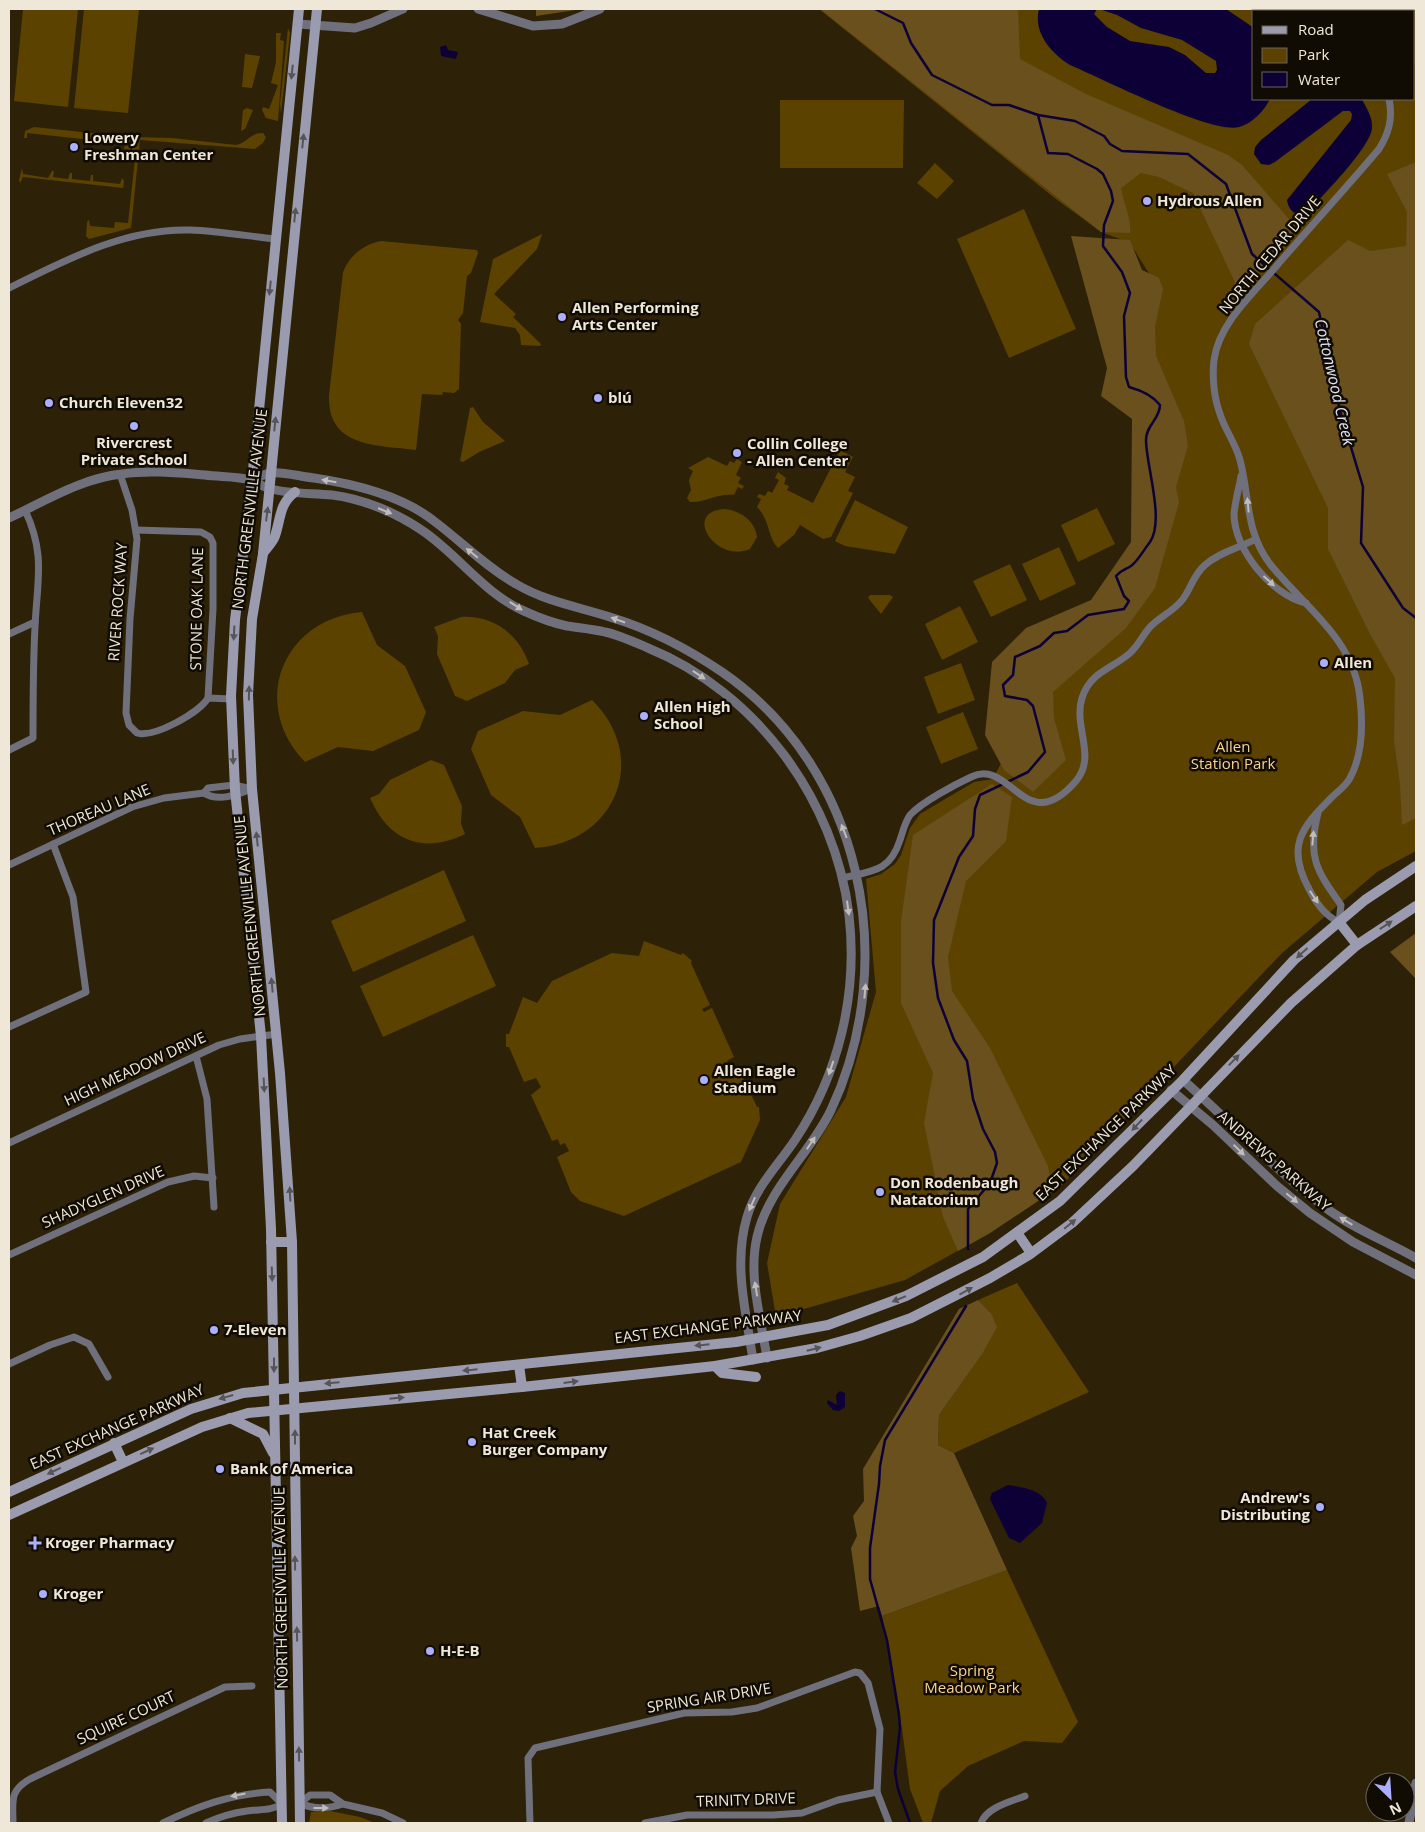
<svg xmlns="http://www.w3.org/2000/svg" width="1425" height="1832" font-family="'Open Sans',sans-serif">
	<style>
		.green { fill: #5c4201 }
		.forest { fill: #69501d }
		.water { fill: #0d0037 }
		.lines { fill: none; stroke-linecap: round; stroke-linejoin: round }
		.stream { stroke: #0d0037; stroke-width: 2.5 }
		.minor { stroke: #6f707c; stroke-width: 7 }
		.tertiary { stroke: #6f707c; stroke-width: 9 }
		.secondary { stroke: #9a9baf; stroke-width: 10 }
		.oneway { fill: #565459 }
		.oneway2 { fill: #c2bdb8 }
		.poi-dot { fill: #acaffb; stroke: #110c03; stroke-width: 2 }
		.labels { text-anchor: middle; stroke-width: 5; stroke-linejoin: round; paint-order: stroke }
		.poi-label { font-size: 15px; font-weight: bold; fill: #efe7d8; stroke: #110c03; text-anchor: start }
		.street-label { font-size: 15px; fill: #efe7d8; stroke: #110c03 }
		.park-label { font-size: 15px; fill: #f7d290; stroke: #110c03 }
		.water-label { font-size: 16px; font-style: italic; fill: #e0e1f8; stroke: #110c03 }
	</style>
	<rect width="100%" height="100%" fill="#2d2108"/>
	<g class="green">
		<path d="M23,9H78L68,107L14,101Z"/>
		<path d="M84,9H139L128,113L74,108Z"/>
		<path d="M819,9H1411L1412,11H1254V99H1414V20L1416,30V851L1377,872L1282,953L1062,1185L990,1233L905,1280L776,1317L767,1263L780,1204L846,1097L876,992L866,879L881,874L895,864L901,855L910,828L920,814L974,782L993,779L1044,679L1141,561L1150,275L1130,243L1101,232L1056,199Z"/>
		<path d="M288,28L290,33L281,114L280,103Z"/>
		<path d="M276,33H281L280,40L284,41L278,121L266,118L262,110L263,107L269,109L278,85L271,83L276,62Z"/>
		<path d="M245,54L260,56L252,88L242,87Z"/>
		<path d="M780,100H904L903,168H780Z"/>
		<path d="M247,108L253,110L245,129L241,131L243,110Z"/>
		<path d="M34,127L120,136L119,143L27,133V138H24L25,131Z"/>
		<path d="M263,133L266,137L263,143L255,149L140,140L131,228L89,239L86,236L87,222L89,220L90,226L114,228L115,222L128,223L136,150H132L133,137L172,138L236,145C247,143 251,132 263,133Z"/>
		<path d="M122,136L132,137L130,150L124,149L125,144L121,143Z"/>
		<path d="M935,163L954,181L937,199L917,183Z"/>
		<path d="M22,168L23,174L48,178L52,171H54L53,177L68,179L70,173H72V179L90,181L91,175H93V181L120,184L122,178L124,181L123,188L23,177L20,183L19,180Z"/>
		<path d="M1024,209L1076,329L1009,358L957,239Z"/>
		<path d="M542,234L537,249L494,294L516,314L513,317L541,344L540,346L521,345L520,335L515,328L480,322L493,259Z"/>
		<path d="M381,241L477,250L478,253L471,273L467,276L463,313L458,320L461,324L459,389L454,393L443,392L442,395L422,394L416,450C377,445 327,448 329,395L343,272C350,255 363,245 381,241Z"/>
		<path d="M473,407L483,422L505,441L479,452L463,462L460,461L470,408Z"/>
		<path d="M840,450L853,457L845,472L855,477L848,491L853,493L831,537L823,539L800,525L794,535L778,548C768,539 770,520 757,507L761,499L757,497L759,494L765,496L768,491L772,493L779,480L775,478L778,472L786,478L784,484L789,486L787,490L813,503Z"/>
		<path d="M708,457L727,466L730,461L734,463L737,459L742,462L736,475L741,478L738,483L744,486L742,489L738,487L734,495C717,493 704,503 690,502L687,498L691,490L689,480L693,471L688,468Z"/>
		<path d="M855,500L908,527L895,554L845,546L835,541Z"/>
		<path d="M1097,508L1115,544L1078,562L1061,525Z"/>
		<path d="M725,509C741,511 755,521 757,537L750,549C716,564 681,511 725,509Z"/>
		<path d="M1059,547L1076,584L1040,601L1022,564Z"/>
		<path d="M1010,564L1027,600L991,617L973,581Z"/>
		<path d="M870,595H890L893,597L881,614L868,598Z"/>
		<path d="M960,606L978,642L942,660L925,624Z"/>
		<path d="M362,612L377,645L405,666L426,712L419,730L373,751L338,747L305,762C249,704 282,619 362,612Z"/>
		<path d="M461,617C493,615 519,634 529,664L515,670L505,683L467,701L455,696L437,654L438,636L434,627Z"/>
		<path d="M961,663L975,700L938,714L924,677Z"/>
		<path d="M592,700C651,758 615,843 535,848L520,817L491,795L471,749L478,731L523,711L560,715Z"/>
		<path d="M963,712L978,749L941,764L926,727Z"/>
		<path d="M431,760L444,765L462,806L461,824L465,834C423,855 388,840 370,798L379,794L390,780Z"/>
		<path d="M444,870L466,921L353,972L331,921Z"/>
		<path d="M473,935L496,986L383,1037L360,986Z"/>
		<path d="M644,941L681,955L683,953L692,961L691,963L710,1005L702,1009L704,1012L712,1008L734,1057L727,1061L731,1070L738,1066L757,1107H759L760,1120L741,1162L624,1216L580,1201L571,1192L557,1157L569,1151L565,1143L560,1145L558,1139L552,1141L531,1095L541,1087L536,1078L524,1082L509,1047H506V1034H509L523,997L537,1003L552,981L612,953L639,956Z"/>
		<path d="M1017,1283L1089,1392L954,1453L938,1445L939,1415L981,1356L991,1313L978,1300Z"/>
		<path d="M1007,1570L1078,1722L1062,1743L1024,1741L968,1766L940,1791L931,1823H923L910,1789L902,1729L882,1616Z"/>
		<path d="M330,1811L360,1817L375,1823H309L311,1812Z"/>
	</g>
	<g class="forest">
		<path d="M536,9H582L536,16Z"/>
		<path d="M820,9H1018L1020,59L1086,94L1228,155L1242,165L1296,227L1240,293L1193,193L1159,177L1141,173L1121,188C1123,200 1132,222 1130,233L1101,232Z"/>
		<path d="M1400,9H1415L1416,72L1414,62V11H1401Z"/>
		<path d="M1416,162V818L1402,825L1400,784L1394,740L1395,678L1370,634L1328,549V508L1249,344L1255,324L1348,240L1370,251L1406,246L1407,212L1387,174Z"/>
		<path d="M1071,236L1130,240L1142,270L1159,278L1163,289L1155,327L1156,356L1184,421L1188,446L1176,487L1179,502L1155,588L1126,628L1053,692L1054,718L1066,760L1033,792L1004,770L985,735L992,662L1026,628L1091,600L1131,542L1132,419L1101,396L1107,368Z"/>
		<path d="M992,784L1012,797L1006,841L966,881L948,957L952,991L990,1048L1048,1166L1053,1191L990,1233L958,1251L943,1217L924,1123L933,1073L901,1003V922L913,835Z"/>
		<path d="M1416,933V979L1390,952Z"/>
		<path d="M978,1300L991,1313L997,1327L981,1356L939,1415L938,1445L954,1453L1007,1570L882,1616L879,1606L860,1611L851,1548L857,1536L853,1516L864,1501L863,1469L959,1309Z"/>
	</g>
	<g class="water">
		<path d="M1039,9H1097L1094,14L1107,27L1130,41L1169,47L1185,55L1206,73H1215L1217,70L1216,61L1182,40L1141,28L1117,15L1099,9H1226L1254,28V99H1270C1264,111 1253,123 1239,127C1213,135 1101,78 1070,65C1051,53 1033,33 1039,9Z"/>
		<path d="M446,45L448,50L458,52L456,59L441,56L440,47Z"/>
		<path d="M1312,99H1362C1366,108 1373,117 1372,128C1371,147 1322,196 1308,212C1296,217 1289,212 1287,200L1351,120L1352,114L1350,111H1343L1275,162L1269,165L1261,164L1254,154L1255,147L1261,140Z"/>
		<path d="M840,1391L845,1393V1407L839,1411L833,1410L827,1403L828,1400L837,1405L836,1395Z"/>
		<path d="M1008,1485C1021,1487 1042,1490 1047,1503L1042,1523L1020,1543L1009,1538L990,1499L992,1493Z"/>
	</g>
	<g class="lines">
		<g class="stream">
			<path d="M875,9L903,23L911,43L932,75L992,105H1009L1038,115L1075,121L1104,136L1110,144L1122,151L1188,154L1226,184L1252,254L1319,312L1340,411L1363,487L1361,543L1403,608L1416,618"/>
			<path d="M968,1249V1209L990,1183L997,1163L995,1152L983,1129L973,1099L967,1061L954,1040L938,998L933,963L934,920L959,857L973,836L975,809L980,795L1028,772L1045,752L1033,706L1027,700L1005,696L1003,685L1013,675L1015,657L1040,646L1054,633L1067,631L1088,615L1124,609L1129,601L1124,596L1116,576C1121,570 1125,570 1131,566C1138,561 1145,548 1150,542C1165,520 1146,465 1146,440C1146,425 1160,419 1160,405C1153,396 1140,390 1129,387L1126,377L1124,316L1130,293L1122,272L1103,246L1104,225L1113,201L1111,191L1103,174L1097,169L1068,154L1048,153L1038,115"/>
			<path d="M910,1823L898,1789L895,1772L900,1728L899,1715L887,1640L870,1579V1548L879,1484L880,1466L885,1440L966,1306"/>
		</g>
		<g class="minor">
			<path d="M1271,9L1272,11"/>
			<path d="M9,288C66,260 125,228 190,230C218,231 247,236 275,239"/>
			<path d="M120,474L132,510L137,539L130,619L126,713L129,725L137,733C154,738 199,713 208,698L231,699"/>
			<path d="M1241,476C1239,488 1235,502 1234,514C1234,550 1272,595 1306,603"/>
			<path d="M136,530L201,532L210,537L213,543V609L208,698"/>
			<path d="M9,634L35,622"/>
			<path d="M9,750L33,738C33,701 33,664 35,627C37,580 46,555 25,510"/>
			<path d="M204,793C218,802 237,795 251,789"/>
			<path d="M1318,813C1307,856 1316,870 1341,905L1339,922C1325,916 1316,903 1309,889C1286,847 1301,828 1331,798C1337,792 1346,786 1350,778C1363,754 1363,724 1360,698C1354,638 1304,607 1270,564C1245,531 1250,498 1240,460C1236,444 1225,430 1220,414C1214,398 1212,377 1214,360C1219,322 1256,291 1279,263C1312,225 1346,188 1379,149C1389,133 1393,118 1389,99"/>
			<path d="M9,865L132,807L164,798L204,793L208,788L234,785L252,789"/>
			<path d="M842,878C872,871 890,872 900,840C903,831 905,822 910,815C922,802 954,785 971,777C1011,757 1025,840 1076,781C1097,756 1073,727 1082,698C1090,672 1112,669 1130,653C1139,645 1143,634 1151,626C1161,616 1174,611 1183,599C1191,588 1194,574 1205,565C1220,552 1239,548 1256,539"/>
			<path d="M9,1027L86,992L73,897L53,844"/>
			<path d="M196,1056L207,1099L214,1207"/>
			<path d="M9,1143L219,1045L240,1039L277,1034"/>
			<path d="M9,1255L168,1182L194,1176L213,1178"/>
			<path d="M9,1364L50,1345L74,1337L89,1344L108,1377"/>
			<path d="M343,1804C328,1809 314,1810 300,1803L310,1795H330L343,1804L382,1813L403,1823"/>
			<path d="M13,1823C13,1801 9,1791 30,1779L225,1687L252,1686"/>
			<path d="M163,1823C198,1806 231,1794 270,1792L282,1804C270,1811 261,1809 247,1811C232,1813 219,1817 206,1823"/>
			<path d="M530,1823L528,1758L535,1748L684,1713L732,1712L757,1708L855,1672L860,1673L868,1683L880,1729L877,1792L889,1823"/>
			<path d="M645,1823L687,1815H773L802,1813L838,1800L877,1792"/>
			<path d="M981,1823C987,1807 1010,1802 1025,1796"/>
		</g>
		<g class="tertiary">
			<path d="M478,9L533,26L562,24L600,9"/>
			<path d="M298,24L355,28L371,23L403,9"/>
			<path d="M252,480C257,478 264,474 270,473C283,471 301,477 314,478C355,484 401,495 434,521C462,542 486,567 516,584C546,602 580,607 613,618C652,630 688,649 722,672C862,768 901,960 831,1110C810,1154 768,1188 757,1237C748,1276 761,1319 767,1358"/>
			<path d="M9,518C45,501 82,478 122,474C149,470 178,473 205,475C220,477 237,476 251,480C258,482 264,488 271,489C290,494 312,493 332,495C364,499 397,513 423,531C458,555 485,594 524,611C537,617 553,623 567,626C580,628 593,629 605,632C619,635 634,642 648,648C756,692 835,799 849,915C858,994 839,1074 795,1140C779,1164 755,1188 747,1217C733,1264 746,1312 753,1360"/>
			<path d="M1183,1080C1231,1122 1274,1170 1326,1208C1354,1229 1386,1241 1416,1258"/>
			<path d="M1171,1090L1213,1125L1277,1186L1310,1213L1353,1242L1416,1275"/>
			<path d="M1409,1823L1416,1783"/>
		</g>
		<g class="secondary">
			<path d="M263,553C267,548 273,542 275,536C281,518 279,504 295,492"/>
			<path d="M1339,922L1357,945"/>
			<path d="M1018,1234L1031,1253"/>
			<path d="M271,1242H292"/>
			<path d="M519,1365L522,1387"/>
			<path d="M715,1366L722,1373L756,1377"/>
			<path d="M230,1418L263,1434L273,1453"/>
			<path d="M114,1443L123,1462"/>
			<path d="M9,1492L191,1409L243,1393L736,1342L828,1325L906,1296L983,1257L1060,1201L1183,1080L1294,960L1365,900L1416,866"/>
			<path d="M9,1515L202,1427L248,1413L522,1387L715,1366L817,1348L860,1336L911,1318L990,1278L1029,1255L1072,1223L1133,1166L1291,1003L1357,945L1416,906"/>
			<path d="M282,1823L271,1229L261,1036L235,790L231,696L235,620L252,480L299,9"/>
			<path d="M300,1823L292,1242L280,1073L252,789L248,695L252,619L263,554L317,9"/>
		</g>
	</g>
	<defs><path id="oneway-solid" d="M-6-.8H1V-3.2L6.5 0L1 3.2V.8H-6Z" transform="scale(1.25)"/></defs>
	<g class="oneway">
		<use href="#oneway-solid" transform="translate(292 72) rotate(96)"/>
		<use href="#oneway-solid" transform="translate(303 141) rotate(-84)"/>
		<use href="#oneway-solid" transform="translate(295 215) rotate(-84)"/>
		<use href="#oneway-solid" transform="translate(270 288) rotate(96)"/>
		<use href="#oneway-solid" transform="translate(275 424) rotate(-84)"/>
		<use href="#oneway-solid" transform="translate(267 514) rotate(-83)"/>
		<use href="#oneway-solid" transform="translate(234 633) rotate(93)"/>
		<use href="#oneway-solid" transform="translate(249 693) rotate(-89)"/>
		<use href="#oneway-solid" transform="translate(233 757) rotate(88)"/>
		<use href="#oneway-solid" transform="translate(257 839) rotate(-96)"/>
		<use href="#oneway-solid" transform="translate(1386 925) rotate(-33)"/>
		<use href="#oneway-solid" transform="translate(1302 953) rotate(138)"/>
		<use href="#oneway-solid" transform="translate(272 985) rotate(-95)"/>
		<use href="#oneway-solid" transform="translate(1234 1060) rotate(-46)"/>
		<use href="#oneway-solid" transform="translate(264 1085) rotate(87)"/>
		<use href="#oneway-solid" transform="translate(1137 1125) rotate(133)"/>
		<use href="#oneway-solid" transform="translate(290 1194) rotate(-93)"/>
		<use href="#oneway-solid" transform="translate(1070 1224) rotate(-39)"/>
		<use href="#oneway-solid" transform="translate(272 1274) rotate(88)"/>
		<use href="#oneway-solid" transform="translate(966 1291) rotate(-29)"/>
		<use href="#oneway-solid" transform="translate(899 1299) rotate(158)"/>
		<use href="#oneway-solid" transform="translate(702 1345) rotate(174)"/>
		<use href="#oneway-solid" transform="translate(814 1349) rotate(-14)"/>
		<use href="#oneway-solid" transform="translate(274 1365) rotate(90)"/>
		<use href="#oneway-solid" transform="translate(470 1370) rotate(174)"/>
		<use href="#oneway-solid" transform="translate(571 1382) rotate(-7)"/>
		<use href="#oneway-solid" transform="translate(332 1383) rotate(175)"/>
		<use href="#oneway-solid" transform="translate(226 1397) rotate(164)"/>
		<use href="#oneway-solid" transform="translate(397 1398) rotate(-6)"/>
		<use href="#oneway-solid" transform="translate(295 1437) rotate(-90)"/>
		<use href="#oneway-solid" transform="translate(147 1451) rotate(-24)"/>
		<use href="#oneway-solid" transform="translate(54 1471) rotate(155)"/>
		<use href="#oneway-solid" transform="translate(295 1563) rotate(-91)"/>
		<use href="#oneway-solid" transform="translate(297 1634) rotate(-91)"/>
		<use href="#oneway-solid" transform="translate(299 1754) rotate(-91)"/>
	</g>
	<g class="oneway2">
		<use href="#oneway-solid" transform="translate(329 481) rotate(-170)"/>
		<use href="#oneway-solid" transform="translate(1248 505) rotate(-95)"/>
		<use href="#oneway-solid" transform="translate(385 511) rotate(22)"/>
		<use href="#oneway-solid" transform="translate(472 553) rotate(-141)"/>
		<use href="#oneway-solid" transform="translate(1269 581) rotate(42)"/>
		<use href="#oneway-solid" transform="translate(516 606) rotate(33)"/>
		<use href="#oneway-solid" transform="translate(618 620) rotate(-161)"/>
		<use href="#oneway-solid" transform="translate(699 675) rotate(34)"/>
		<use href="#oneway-solid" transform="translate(844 831) rotate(-111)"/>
		<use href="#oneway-solid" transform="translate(1313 838) rotate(-85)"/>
		<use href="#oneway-solid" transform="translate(1314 897) rotate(56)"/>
		<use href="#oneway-solid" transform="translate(848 908) rotate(82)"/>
		<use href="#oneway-solid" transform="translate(865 991) rotate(-85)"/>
		<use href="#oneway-solid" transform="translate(831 1068) rotate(109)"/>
		<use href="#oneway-solid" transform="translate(811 1143) rotate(-56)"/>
		<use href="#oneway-solid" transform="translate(1239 1150) rotate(44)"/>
		<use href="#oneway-solid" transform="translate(1292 1198) rotate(40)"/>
		<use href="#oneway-solid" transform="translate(752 1204) rotate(114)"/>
		<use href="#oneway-solid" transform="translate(1346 1221) rotate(-149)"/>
		<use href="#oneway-solid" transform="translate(756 1289) rotate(-99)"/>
		<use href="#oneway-solid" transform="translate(238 1795) rotate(169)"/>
		<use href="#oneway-solid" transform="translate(321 1808)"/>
	</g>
	<g class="poi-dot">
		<circle cx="74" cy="147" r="5"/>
		<circle cx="1147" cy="201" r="5"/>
		<circle cx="562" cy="317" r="5"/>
		<circle cx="598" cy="398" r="5"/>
		<circle cx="49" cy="403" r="5"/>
		<circle cx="134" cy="426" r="5"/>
		<circle cx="737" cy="453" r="5"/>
		<circle cx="1324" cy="663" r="5"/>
		<circle cx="644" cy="716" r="5"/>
		<circle cx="704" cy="1080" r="5"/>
		<circle cx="880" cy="1192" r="5"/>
		<circle cx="214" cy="1330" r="5"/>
		<circle cx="472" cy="1442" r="5"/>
		<circle cx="220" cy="1469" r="5"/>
		<circle cx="1320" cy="1507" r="5"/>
		<path d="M32.5 1535.5h5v5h5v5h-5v5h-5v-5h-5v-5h5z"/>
		<circle cx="43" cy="1594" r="5"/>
		<circle cx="430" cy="1651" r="5"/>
	</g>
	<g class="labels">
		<g class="poi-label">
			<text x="84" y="143">Lowery<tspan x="84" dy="17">Freshman Center</tspan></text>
			<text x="1157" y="206">Hydrous Allen</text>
			<text x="572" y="313">Allen Performing<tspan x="572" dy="17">Arts Center</tspan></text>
			<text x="608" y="403">blú</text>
			<text x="59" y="408">Church Eleven32</text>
			<text x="134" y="448" text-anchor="middle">Rivercrest<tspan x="134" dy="17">Private School</tspan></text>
			<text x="747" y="449">Collin College<tspan x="747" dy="17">- Allen Center</tspan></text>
			<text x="1334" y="668">Allen</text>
			<text x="654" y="712">Allen High<tspan x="654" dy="17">School</tspan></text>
			<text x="714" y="1076">Allen Eagle<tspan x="714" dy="17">Stadium</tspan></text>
			<text x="890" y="1188">Don Rodenbaugh<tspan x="890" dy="17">Natatorium</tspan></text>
			<text x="224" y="1335">7-Eleven</text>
			<text x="482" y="1438">Hat Creek<tspan x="482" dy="17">Burger Company</tspan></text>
			<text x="230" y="1474">Bank of America</text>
			<text x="1310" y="1503" text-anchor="end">Andrew's<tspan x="1310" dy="17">Distributing</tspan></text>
			<text x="45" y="1548">Kroger Pharmacy</text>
			<text x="53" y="1599">Kroger</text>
			<text x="440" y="1656">H-E-B</text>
		</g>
		<g class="street-label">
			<text transform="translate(1270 255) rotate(-50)" y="5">NORTH CEDAR DRIVE</text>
			<text transform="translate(250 509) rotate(-83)" y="5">NORTH GREENVILLE AVENUE</text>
			<text transform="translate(118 602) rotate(-86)" y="5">RIVER ROCK WAY</text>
			<text transform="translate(197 609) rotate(-89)" y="5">STONE OAK LANE</text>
			<text transform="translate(99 810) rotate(-23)" y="5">THOREAU LANE</text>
			<text transform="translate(250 916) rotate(-96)" y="5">NORTH GREENVILLE AVENUE</text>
			<text transform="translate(135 1069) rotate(-25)" y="5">HIGH MEADOW DRIVE</text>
			<text transform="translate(1106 1133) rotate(-44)" y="5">EAST EXCHANGE PARKWAY</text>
			<text transform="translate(1274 1161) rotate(41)" y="5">ANDREWS PARKWAY</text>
			<text transform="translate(103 1197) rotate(-24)" y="5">SHADYGLEN DRIVE</text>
			<text transform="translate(708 1327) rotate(-7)" y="5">EAST EXCHANGE PARKWAY</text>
			<text transform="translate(117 1427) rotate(-24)" y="5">EAST EXCHANGE PARKWAY</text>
			<text transform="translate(281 1588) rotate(-91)" y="5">NORTH GREENVILLE AVENUE</text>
			<text transform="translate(709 1698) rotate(-9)" y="5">SPRING AIR DRIVE</text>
			<text transform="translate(126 1718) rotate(-25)" y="5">SQUIRE COURT</text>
			<text transform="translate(746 1800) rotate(-2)" y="5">TRINITY DRIVE</text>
		</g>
		<g class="park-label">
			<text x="1233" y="752">Allen<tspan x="1233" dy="17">Station Park</tspan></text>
			<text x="972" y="1676">Spring<tspan x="972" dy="17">Meadow Park</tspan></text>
		</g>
		<g class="water-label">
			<text transform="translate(1335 382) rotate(77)" y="6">Cottonwood Creek</text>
		</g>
	</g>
	<rect width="1425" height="1832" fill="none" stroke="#efe7d8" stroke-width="20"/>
	<rect x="1252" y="10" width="162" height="90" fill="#110c03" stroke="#6a6458"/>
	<rect x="1262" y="26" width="25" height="8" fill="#9a9baf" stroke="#6a6458"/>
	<text x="1298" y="35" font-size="15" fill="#efe7d8">Road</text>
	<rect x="1262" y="48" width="25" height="15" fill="#5c4201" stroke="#6a6458"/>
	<text x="1298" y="60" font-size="15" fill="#efe7d8">Park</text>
	<rect x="1262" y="72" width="25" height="15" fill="#0d0037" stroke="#6a6458"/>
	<text x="1298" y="85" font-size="15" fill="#efe7d8">Water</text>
	<g transform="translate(1390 1797) rotate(155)"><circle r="24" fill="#110c03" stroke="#6a6458"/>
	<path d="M0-4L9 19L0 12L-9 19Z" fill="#acaffb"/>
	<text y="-8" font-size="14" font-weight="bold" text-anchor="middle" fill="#efe7d8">N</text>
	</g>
</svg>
